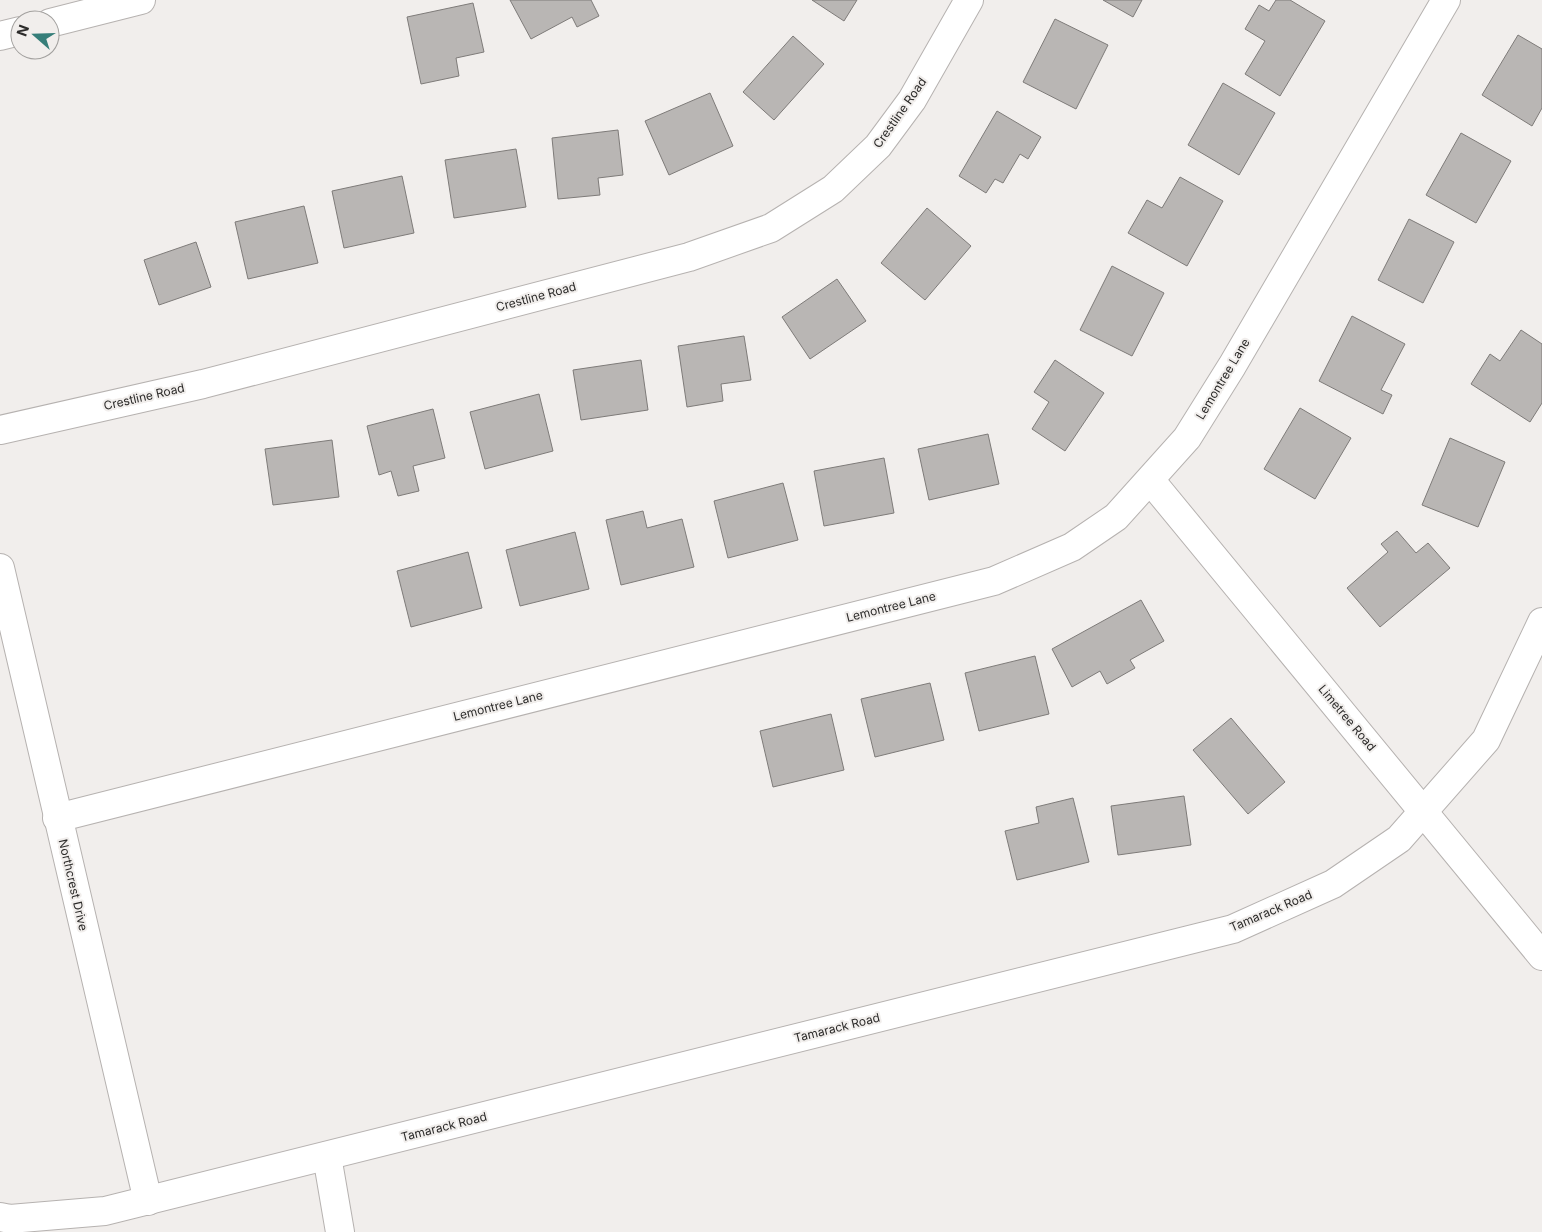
<svg xmlns="http://www.w3.org/2000/svg" width="1542" height="1232" font-family="Inter,sans-serif">
	<style>
		.building { fill: #b9b6b4; stroke: #7e7b79 }
		.lines { fill: none; stroke-linecap: round; stroke-linejoin: round }
		.minor-casing { stroke: #b6b2b0; stroke-width: 30 }
		.minor { stroke: #fff; stroke-width: 28 }
		.labels { text-anchor: middle; stroke-width: 4; stroke-linejoin: round; paint-order: stroke }
		.street-label { font-size: 12px; fill: #2c2b2a; stroke: #f1eeec }
	</style>
	<rect width="100%" height="100%" fill="#f1eeec"/>
	<g class="building">
		<path d="M510,0H591L599,16L577,27L572,17L531,39Z"/>
		<path d="M812,0H857L844,21Z"/>
		<path d="M1103,0H1142L1133,17Z"/>
		<path d="M1276,0H1290L1325,21L1280,96L1245,74L1265,41L1245,29L1259,5L1269,11Z"/>
		<path d="M473,3L484,52L456,58L459,76L421,84L407,17Z"/>
		<path d="M1055,19L1108,45L1076,109L1023,82Z"/>
		<path d="M1518,35L1542,49V108L1532,126L1482,95Z"/>
		<path d="M793,36L824,64L774,120L743,92Z"/>
		<path d="M1223,83L1275,113L1239,175L1188,145Z"/>
		<path d="M710,93L733,146L669,175L645,121Z"/>
		<path d="M997,111L1041,137L1028,159L1020,154L1003,183L995,179L986,193L959,176Z"/>
		<path d="M618,130L623,175L598,178L600,195L558,199L552,138Z"/>
		<path d="M1461,133L1511,161L1476,223L1426,195Z"/>
		<path d="M516,149L526,207L454,218L445,160Z"/>
		<path d="M402,176L414,233L344,248L332,191Z"/>
		<path d="M1180,177L1223,201L1187,266L1128,233L1147,200L1162,208Z"/>
		<path d="M304,206L318,263L248,279L235,222Z"/>
		<path d="M927,208L971,246L925,300L881,263Z"/>
		<path d="M1409,219L1454,242L1423,303L1378,280Z"/>
		<path d="M196,242L211,287L159,305L144,260Z"/>
		<path d="M1112,266L1164,293L1132,356L1080,330Z"/>
		<path d="M837,279L866,321L810,359L782,317Z"/>
		<path d="M1352,316L1405,344L1381,390L1392,395L1383,414L1319,381Z"/>
		<path d="M1521,330L1542,344V403L1530,422L1471,384L1490,354L1500,361Z"/>
		<path d="M744,336L751,380L721,384L723,401L687,407L678,346Z"/>
		<path d="M641,360L648,410L581,420L573,370Z"/>
		<path d="M1055,360L1104,393L1065,451L1032,429L1049,402L1034,392Z"/>
		<path d="M539,394L553,451L485,469L470,412Z"/>
		<path d="M1300,408L1351,438L1315,499L1264,469Z"/>
		<path d="M433,409L445,458L413,466L419,491L398,496L391,471L379,475L367,426Z"/>
		<path d="M988,434L999,484L929,500L918,449Z"/>
		<path d="M1450,438L1505,462L1478,527L1422,505Z"/>
		<path d="M332,440L339,497L273,505L265,449Z"/>
		<path d="M884,458L894,513L824,526L814,471Z"/>
		<path d="M783,483L798,540L728,558L714,501Z"/>
		<path d="M643,511L647,528L682,519L694,567L621,585L606,520Z"/>
		<path d="M1397,531L1416,553L1428,543L1450,568L1380,627L1347,588L1388,552L1381,544Z"/>
		<path d="M575,532L589,589L520,606L506,550Z"/>
		<path d="M468,552L482,608L411,627L397,571Z"/>
		<path d="M1141,600L1164,641L1130,660L1135,668L1107,684L1100,671L1072,687L1052,649Z"/>
		<path d="M1035,656L1049,714L979,731L965,673Z"/>
		<path d="M930,683L944,740L875,757L861,699Z"/>
		<path d="M831,714L844,770L773,787L760,731Z"/>
		<path d="M1231,718L1285,782L1248,814L1193,750Z"/>
		<path d="M1184,796L1191,845L1118,855L1111,806Z"/>
		<path d="M1073,798L1089,862L1017,880L1005,831L1039,823L1036,807Z"/>
	</g>
	<g class="lines">
		<defs>
			<g id="minor">
				<path d="M50,23L141,0"/>
				<path d="M0,36L20,31"/>
				<path d="M0,430L203,384L689,257L771,228L833,189L878,146L912,100L969,0"/>
				<path d="M1151,481L1542,956"/>
				<path d="M0,568L148,1201"/>
				<path d="M57,818L994,581L1072,547L1116,517L1187,438L1232,366L1446,0"/>
				<path d="M327,1156L340,1232"/>
				<path d="M0,1217L10,1219L105,1211L1233,929L1333,884L1399,839L1486,740L1542,622"/>
			</g>
		</defs>
		<use href="#minor" class="minor-casing"/>
		<use href="#minor" class="minor"/>
	</g>
	<g class="labels">
		<g class="street-label">
			<text transform="translate(900 113) rotate(-55)" y="4">Crestline Road</text>
			<text transform="translate(536 297) rotate(-15)" y="4">Crestline Road</text>
			<text transform="translate(1223 379) rotate(-59)" y="4">Lemontree Lane</text>
			<text transform="translate(144 397) rotate(-13)" y="4">Crestline Road</text>
			<text transform="translate(891 607) rotate(-14)" y="4">Lemontree Lane</text>
			<text transform="translate(498 706) rotate(-14)" y="4">Lemontree Lane</text>
			<text transform="translate(1347 718) rotate(50)" y="4">Limetree Road</text>
			<text transform="translate(73 885) rotate(77)" y="4">Northcrest Drive</text>
			<text transform="translate(1271 911) rotate(-23)" y="4">Tamarack Road</text>
			<text transform="translate(837 1028) rotate(-14)" y="4">Tamarack Road</text>
			<text transform="translate(444 1127) rotate(-14)" y="4">Tamarack Road</text>
		</g>
	</g>
	<g transform="translate(35 35) rotate(290)"><circle r="24" fill="#f1eeec" stroke="#a2a09e"/>
	<path d="M0-4L9 19L0 12L-9 19Z" fill="#367e79"/>
	<text y="-8" font-size="14" font-weight="bold" text-anchor="middle" fill="#2c2b2a">N</text>
	</g>
</svg>
